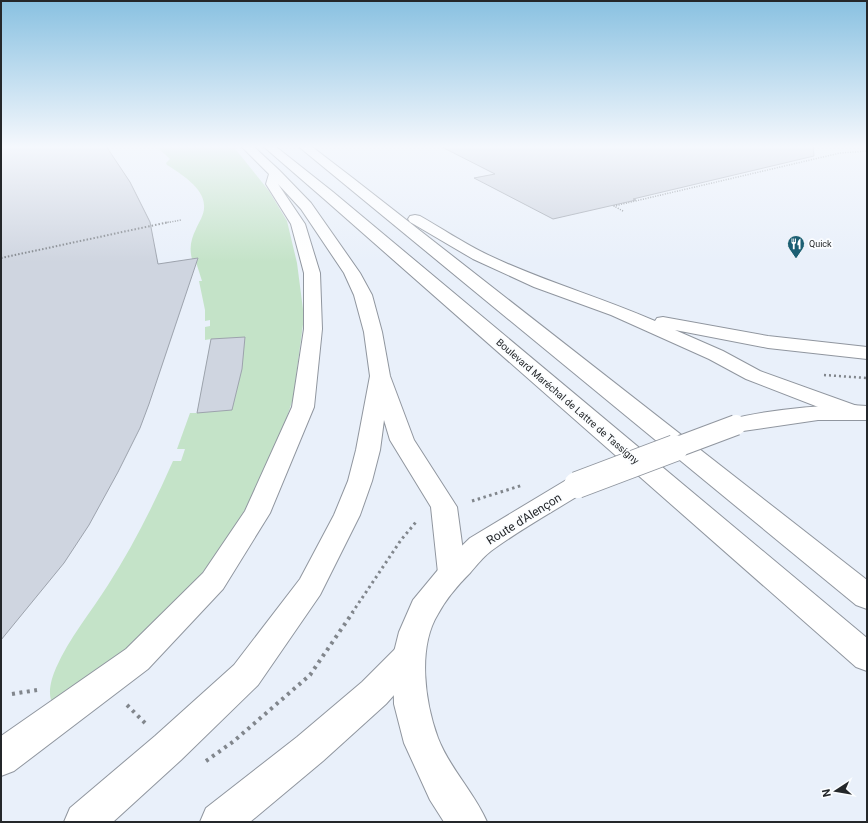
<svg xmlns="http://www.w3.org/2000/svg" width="868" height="823" font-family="Roboto,sans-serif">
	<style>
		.green { fill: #c4e3c8 }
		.building { fill: #cfd5e0; stroke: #9da3ad }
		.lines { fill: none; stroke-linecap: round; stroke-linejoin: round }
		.primary-casing { stroke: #90969f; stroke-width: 2 }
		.trunk-casing { stroke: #90969f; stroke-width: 2 }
		.path-far4 { stroke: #81868c; stroke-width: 1.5; stroke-dasharray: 1 1.5; stroke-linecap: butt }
		.path-far3 { stroke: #81868c; stroke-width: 2; stroke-dasharray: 1.5 2; stroke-linecap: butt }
		.path-far2 { stroke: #81868c; stroke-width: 2.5; stroke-dasharray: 2 3; stroke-linecap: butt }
		.path-far1 { stroke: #81868c; stroke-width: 3; stroke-dasharray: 2.5 3.5; stroke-linecap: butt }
		.path { stroke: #81868c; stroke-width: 4; stroke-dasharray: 3 4.5; stroke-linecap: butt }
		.primary { fill: #fff; fill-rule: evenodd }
		.trunk { fill: #fff; fill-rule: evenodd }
		.primary-bridge-far1-casing { stroke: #90969f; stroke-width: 22; stroke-linecap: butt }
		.primary-bridge-casing { stroke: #90969f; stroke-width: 28; stroke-linecap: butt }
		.primary-bridge-far1 { stroke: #fff; stroke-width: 20 }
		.primary-bridge { stroke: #fff; stroke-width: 26 }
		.labels { text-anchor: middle; stroke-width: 3.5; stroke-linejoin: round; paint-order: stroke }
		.far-poi-label { font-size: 9px; fill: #24272a; stroke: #fbfdff; text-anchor: start }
		.street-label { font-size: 10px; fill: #24272a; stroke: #fbfdff }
		.near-street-label { font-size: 12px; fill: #24272a; stroke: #fbfdff }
	</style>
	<rect width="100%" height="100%" fill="#e9f0fa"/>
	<path class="green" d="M156,146H233L269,191L287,221L297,263L304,317L293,399L277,446L249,503L226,541L193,585L136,642L55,701L51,700C48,690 52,677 56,668C69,638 91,612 108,585C133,546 154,504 173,461H181L185,449H177L190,413H197L211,339L205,340V327L210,326V320L205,321V310L199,281H202L195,259H192C189,248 191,239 196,229C199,222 205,214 204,205C204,188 180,173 167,165L166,163L170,159Z"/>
	<g class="building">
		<path d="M1,146H106L130,182L150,222L158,264L198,258L149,404L140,428L118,472L89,525L64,563L1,640Z"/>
		<path d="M440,146H813L814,156L633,199L636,200L553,219L474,178L495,174Z"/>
		<path d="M245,337L242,369L232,410L197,413L211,339Z"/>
	</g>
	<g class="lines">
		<defs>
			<g id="primary">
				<path d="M851,405L867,406V420H818L736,432L728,430L725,425L728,420C767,410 810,406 851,405Z"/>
				<path d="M577,477L586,479L590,485L586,491C554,511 521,529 491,551C483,557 476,566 470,573C458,585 446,599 438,614C417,648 425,703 438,738C450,769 474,792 487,822H444L430,800L404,743L394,704L393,656L399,632L413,600L442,565L470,538L568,479Z"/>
			</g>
			<g id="trunk">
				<path d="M241,146H253L279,170L311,203L360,273L372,295L382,332L390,376L414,440L457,507L466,573L462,581L452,584L442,581L438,573L431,507L390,440L384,420L380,450L372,481L360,515L320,595L258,685L181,760L113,822H64L70,808L155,736L234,665L300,579L334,515L348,481L356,450L370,376L364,332L354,295L344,273L301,209L278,184L305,224L320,273L322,329L314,407L270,513L223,589L148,669L14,771L1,776V736L126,649L203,573L245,511L292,407L304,329V273L291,224L266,184L269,174Z"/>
				<path d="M263,146H275L333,192L867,638V671L856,667L323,198Z"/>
				<path d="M298,146H311L354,179L867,580V609L856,605Z"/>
				<path d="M415,215L420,216C441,228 462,242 484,253C539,280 598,296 655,321L657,318L663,317L768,336L867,347V359L768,348L675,330L723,351L760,371L860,407L863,412L860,417L852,419L844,417L746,379L709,359L611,315L534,287L473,259L410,222L408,219L410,216Z"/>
				<path d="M409,642L420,646L425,656L420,666L386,704L323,761L250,822H200L206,808L297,737L362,682L398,646Z"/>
			</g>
		</defs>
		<use href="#primary" class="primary-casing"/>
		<use href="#trunk" class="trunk-casing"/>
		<g class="path-far4">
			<path d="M623,211L614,206L840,153L867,151"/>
			<path d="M165,223L181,220"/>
		</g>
		<path class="path-far3" d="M1,258L169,222"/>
		<path class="path-far2" d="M824,375L867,378"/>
		<g class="path-far1">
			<path d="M472,501L523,485"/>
			<path d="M352,613L401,540L416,522"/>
		</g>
		<g class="path">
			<path d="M12,694L37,690"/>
			<path d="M127,705L145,723"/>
			<path d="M206,761L234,741L310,675L353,612"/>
		</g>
		<use href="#primary" class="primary"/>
		<use href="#trunk" class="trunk"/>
		<defs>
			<path id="primary-bridge-far1" d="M672,449L736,425"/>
			<path id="primary-bridge" d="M577,485L675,448"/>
		</defs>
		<use href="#primary-bridge-far1" class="primary-bridge-far1-casing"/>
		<use href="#primary-bridge" class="primary-bridge-casing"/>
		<use href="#primary-bridge-far1" class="primary-bridge-far1"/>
		<use href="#primary-bridge" class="primary-bridge"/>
	</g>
	<linearGradient id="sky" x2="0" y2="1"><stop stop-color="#89c1e1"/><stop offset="0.56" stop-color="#f5f8fd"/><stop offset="1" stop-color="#f5f8fd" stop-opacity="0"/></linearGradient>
	<rect width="868" height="262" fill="url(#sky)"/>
	<defs>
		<symbol id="restaurant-pin" viewBox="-11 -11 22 30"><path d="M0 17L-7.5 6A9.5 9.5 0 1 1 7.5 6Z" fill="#1c5f73" stroke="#fbfdff"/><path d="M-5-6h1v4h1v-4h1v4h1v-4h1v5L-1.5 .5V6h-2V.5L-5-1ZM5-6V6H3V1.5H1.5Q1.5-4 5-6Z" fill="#fff"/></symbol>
	</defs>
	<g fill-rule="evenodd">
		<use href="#restaurant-pin" x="786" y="234" width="20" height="27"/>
	</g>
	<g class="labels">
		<g class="far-poi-label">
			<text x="809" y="247">Quick</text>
		</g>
		<g class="street-label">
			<text transform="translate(568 401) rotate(41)" y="4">Boulevard Maréchal de Lattre de Tassigny</text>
		</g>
		<g class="near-street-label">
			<text transform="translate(524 519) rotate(-32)" y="4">Route d'Alençon</text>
		</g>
	</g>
	<rect width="868" height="823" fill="none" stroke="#24272a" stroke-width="4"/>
	<g transform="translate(836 791) rotate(258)" stroke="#fbfdff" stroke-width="3" paint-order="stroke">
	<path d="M0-3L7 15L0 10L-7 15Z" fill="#24272a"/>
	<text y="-6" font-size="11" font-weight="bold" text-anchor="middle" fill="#24272a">N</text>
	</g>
</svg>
